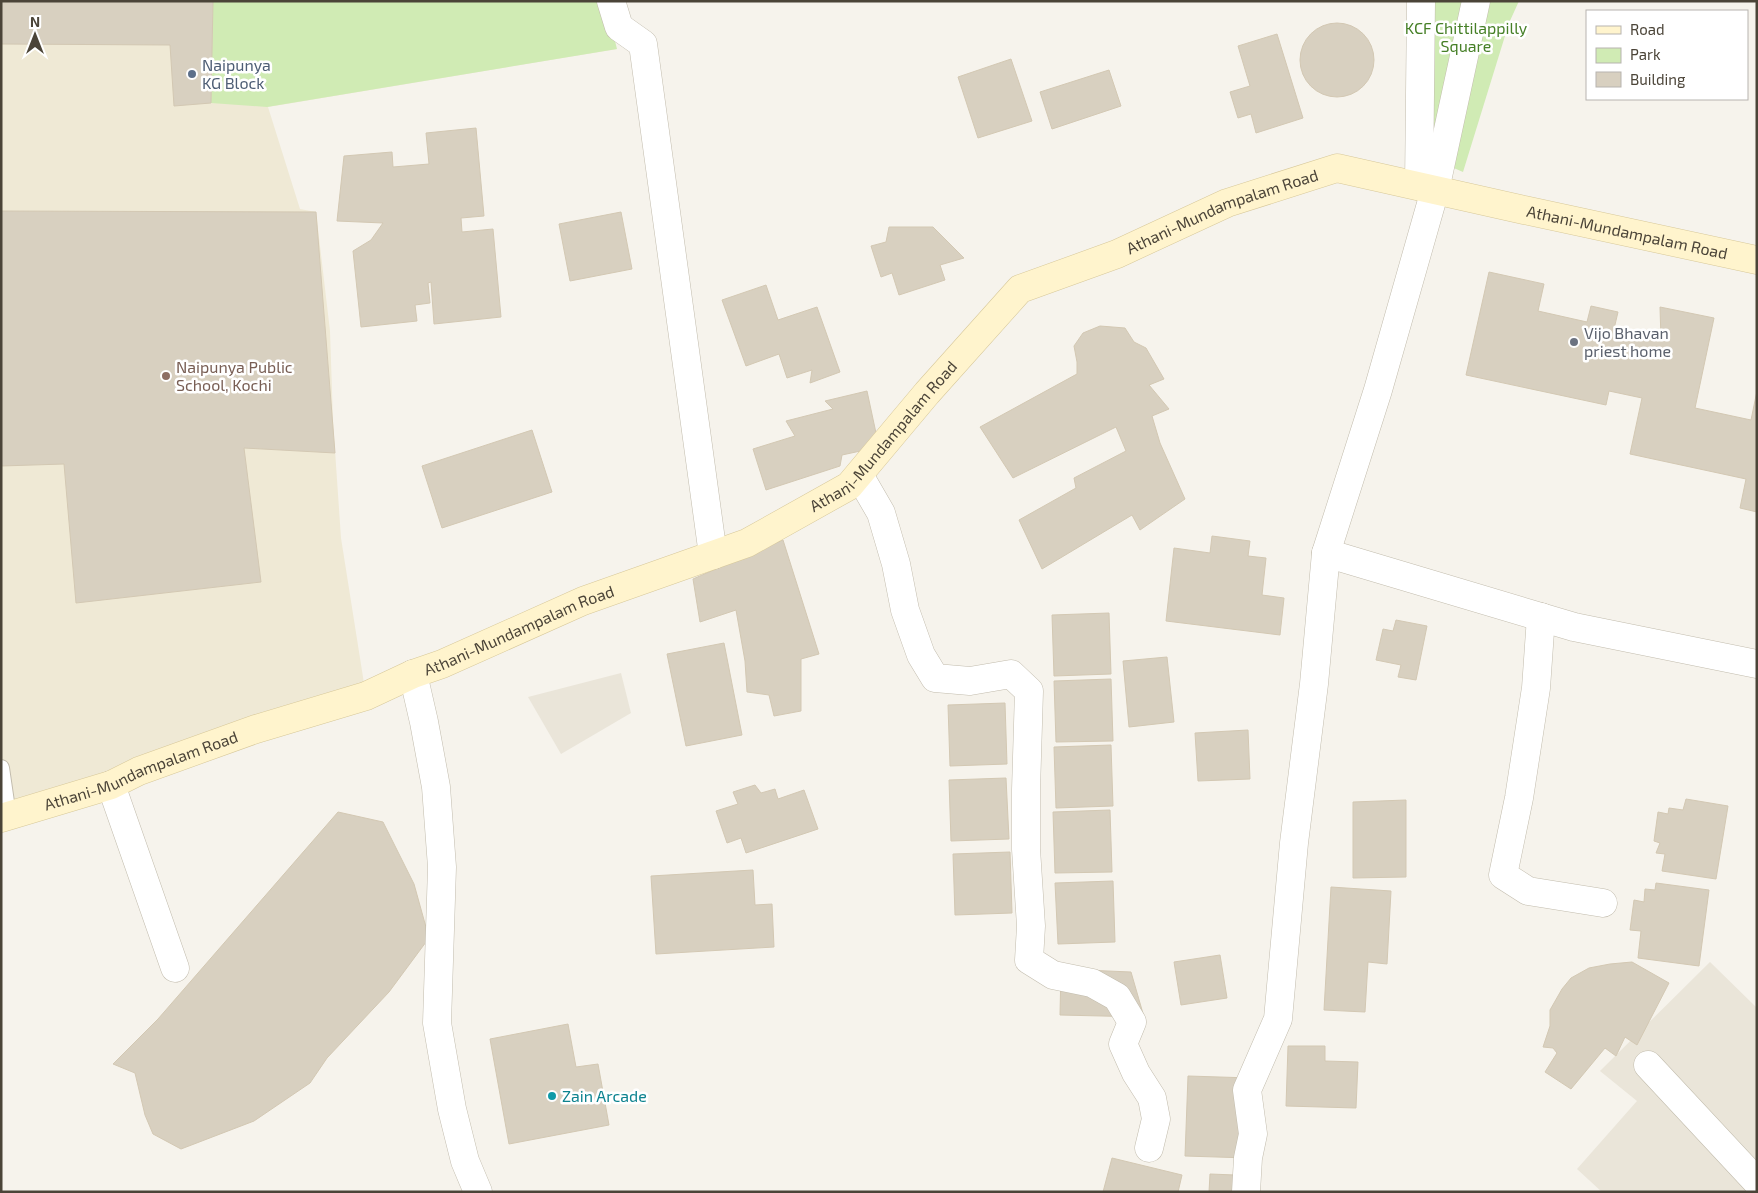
<svg xmlns="http://www.w3.org/2000/svg" width="1758" height="1193" font-family="'Exo 2',sans-serif">
	<style>
		.residential { fill: #eae5d9 }
		.education { fill: #efe9d5 }
		.green { fill: #d0ebb4 }
		.building { fill: #d8d0c0; stroke: #d3c8b3 }
		.lines { fill: none; stroke-linecap: round; stroke-linejoin: round }
		.lane-casing { stroke: #c2bcad; stroke-width: 18 }
		.street-casing { stroke: #c2bcad; stroke-width: 29 }
		.secondary-casing { stroke: #d7c89a; stroke-width: 29 }
		.lane { stroke: #fff; stroke-width: 16 }
		.street { stroke: #fff; stroke-width: 28 }
		.secondary { stroke: #fff4cd; stroke-width: 28 }
		.service-dot { fill: #5c6f8a; stroke: #fff; stroke-width: 2 }
		.worship-dot { fill: #6b7280; stroke: #fff; stroke-width: 2 }
		.education-dot { fill: #8d6e63; stroke: #fff; stroke-width: 2 }
		.culture-dot { fill: #0f9aa8; stroke: #fff; stroke-width: 2 }
		.labels { text-anchor: middle; stroke-width: 5; stroke-linejoin: round; paint-order: stroke }
		.park-label { font-size: 16px; fill: #478028; stroke: #fff }
		.service-label { font-size: 16px; fill: #4e5e75; stroke: #fff; text-anchor: start }
		.street-label { font-size: 16px; fill: #4b4438; stroke: #fff }
		.worship-label { font-size: 16px; fill: #5b616d; stroke: #fff; text-anchor: start }
		.education-label { font-size: 16px; fill: #785e54; stroke: #fff; text-anchor: start }
		.culture-label { font-size: 16px; fill: #0d838f; stroke: #fff; text-anchor: start }
	</style>
	<rect width="100%" height="100%" fill="#f6f3ec"/>
	<g class="residential">
		<path d="M621,673L631,713L561,754L528,697Z"/>
		<path d="M1710,962L1757,1008V1192H1602L1577,1169L1637,1101L1600,1071Z"/>
	</g>
	<path class="education" d="M1,1L617,49L268,107L300,209L316,212L330,331L333,421L341,538L366,696L1,818Z"/>
	<g class="green">
		<path d="M213,1H605L617,49L267,107L211,103Z"/>
		<path d="M1431,1H1519L1509,23L1463,172L1426,156Z"/>
	</g>
	<g class="building">
		<path d="M1,1H213L211,103L174,106L170,45L1,44Z"/>
		<circle cx="1337" cy="60" r="37"/>
		<path d="M1277,34L1303,118L1256,133L1251,114L1238,118L1230,92L1250,86L1238,46Z"/>
		<path d="M1011,59L1032,121L978,138L958,77Z"/>
		<path d="M1109,70L1121,106L1052,129L1040,92Z"/>
		<path d="M476,128L484,216L461,218L462,232L493,229L501,317L434,324L431,282L428,283L430,303L415,305L417,321L361,327L353,251L371,240L383,223L337,221L344,156L392,152L393,167L429,164L426,133Z"/>
		<path d="M1,211L316,212L335,453L244,448L261,582L76,603L64,464L1,466Z"/>
		<path d="M621,212L632,269L570,281L559,224Z"/>
		<path d="M889,227H933L964,258L940,265L945,280L899,295L892,273L881,277L871,246L886,242Z"/>
		<path d="M1489,272L1544,284L1538,311L1587,322L1591,306L1618,312L1614,329L1661,340L1660,307L1714,318L1695,408L1751,420L1757,391V512L1740,508L1746,479L1630,454L1642,398L1609,391L1606,405L1466,375Z"/>
		<path d="M766,285L778,320L817,307L840,372L810,383L812,370L787,378L779,354L746,366L722,300Z"/>
		<path d="M1100,326L1125,328L1134,342L1146,348L1164,379L1149,385L1169,409L1152,416L1160,443L1185,499L1140,530L1132,515L1042,569L1019,520L1076,488L1074,478L1126,451L1116,427L1013,478L980,427L1077,374V362L1074,346L1083,333Z"/>
		<path d="M867,391L879,447L842,455L840,466L766,490L753,449L795,436L786,421L833,409L825,401Z"/>
		<path d="M532,430L552,492L442,528L422,466Z"/>
		<path d="M1212,536L1250,541L1248,556L1266,558L1262,595L1284,598L1280,635L1166,621L1174,548L1210,553Z"/>
		<path d="M783,540L819,654L801,659V711L774,716L769,695L747,692L745,661L736,610L700,622L693,579Z"/>
		<path d="M1109,613L1111,674L1054,676L1052,615Z"/>
		<path d="M1396,620L1427,626L1416,680L1398,677L1401,665L1376,660L1383,629L1393,631Z"/>
		<path d="M724,643L742,735L686,746L667,654Z"/>
		<path d="M1167,657L1174,722L1129,727L1123,661Z"/>
		<path d="M1111,679L1113,741L1056,742L1054,681Z"/>
		<path d="M1005,703L1007,764L950,766L948,705Z"/>
		<path d="M1248,730L1250,779L1198,781L1195,733Z"/>
		<path d="M1111,745L1113,806L1056,808L1054,747Z"/>
		<path d="M1006,778L1009,839L951,841L949,780Z"/>
		<path d="M755,785L761,793L775,789L778,799L804,790L818,829L746,853L741,838L727,843L716,811L738,804L733,792Z"/>
		<path d="M1686,799L1728,806L1716,879L1662,871L1665,854L1656,853L1660,843L1654,841L1658,812L1668,814L1669,808L1683,810Z"/>
		<path d="M1406,800V877L1353,878V802Z"/>
		<path d="M1110,810L1112,872L1055,873L1053,812Z"/>
		<path d="M338,812L383,822L414,884L429,938L389,992L327,1058L310,1083L254,1121L181,1149L153,1134L145,1115L135,1073L113,1064L158,1019Z"/>
		<path d="M1010,852L1012,913L955,915L953,854Z"/>
		<path d="M753,870L755,905L772,904L774,947L656,954L651,876Z"/>
		<path d="M1113,881L1115,942L1058,944L1055,883Z"/>
		<path d="M1656,883L1709,890L1699,966L1638,958L1641,931L1630,930L1634,900L1644,902L1645,889L1655,890Z"/>
		<path d="M1331,887L1391,891L1387,964L1368,962L1365,1012L1324,1010Z"/>
		<path d="M1220,955L1227,998L1181,1005L1174,962Z"/>
		<path d="M1632,962L1669,983L1637,1045L1625,1037L1616,1056L1605,1048L1571,1089L1545,1072L1557,1053L1553,1048L1543,1047L1550,1026V1010L1562,989L1571,978L1589,968L1610,964Z"/>
		<path d="M1061,969L1131,972L1144,1017L1060,1015Z"/>
		<path d="M568,1024L576,1067L598,1064L609,1125L509,1144L490,1039Z"/>
		<path d="M1288,1046H1325V1061L1358,1062L1356,1108L1286,1106Z"/>
		<path d="M1188,1076L1251,1078L1248,1158L1185,1156Z"/>
		<path d="M1112,1158L1182,1175L1178,1192H1103Z"/>
		<path d="M1210,1174L1235,1175L1234,1192H1209Z"/>
	</g>
	<g class="lines">
		<defs>
			<path id="lane" d="M1,768L8,816"/>
			<g id="street">
				<path d="M611,1L619,27L643,44L713,555"/>
				<path d="M1419,186L1421,1"/>
				<path d="M859,475L881,513L896,564L905,610L921,655L935,678L970,681L1011,674L1029,691L1026,790V849L1031,926L1029,960L1053,975L1092,983L1117,997L1132,1022L1123,1044L1136,1073L1152,1098L1156,1119L1149,1148"/>
				<path d="M1326,553L1574,627L1757,664"/>
				<path d="M1541,617L1536,688L1519,798L1503,875L1528,891L1603,903"/>
				<path d="M413,674L424,722L436,787L442,867L437,1023L452,1109L465,1161L478,1192"/>
				<path d="M111,785L175,968"/>
				<path d="M1648,1065L1757,1182"/>
				<path d="M1246,1192L1248,1158L1253,1134L1247,1090L1278,1019L1294,843L1314,684L1326,553L1378,390L1435,190L1476,1"/>
			</g>
			<g id="secondary">
				<path id="s1" d="M1,818L111,785L139,771L256,729L366,696L413,674L442,664L583,601L747,543L849,486L927,393L1020,289L1117,254L1227,203L1337,168L1524,210L1757,260"/>
			</g>
		</defs>
		<use href="#lane" class="lane-casing"/>
		<use href="#street" class="street-casing"/>
		<use href="#secondary" class="secondary-casing"/>
		<use href="#lane" class="lane"/>
		<use href="#street" class="street"/>
		<use href="#secondary" class="secondary"/>
	</g>
	<circle class="service-dot" cx="192" cy="74" r="5"/>
	<circle class="worship-dot" cx="1574" cy="342" r="5"/>
	<circle class="education-dot" cx="166" cy="376" r="5"/>
	<circle class="culture-dot" cx="552" cy="1096" r="5"/>
	<g class="labels">
		<g class="park-label">
			<text x="1466" y="34">KCF Chittilappilly<tspan x="1466" dy="18">Square</tspan></text>
		</g>
		<g class="service-label">
			<text x="202" y="71">Naipunya<tspan x="202" dy="18">KG Block</tspan></text>
		</g>
		<g class="street-label">
			<text dy="6" stroke="none"><textPath href="#s1" startOffset="1391">Athani-Mundampalam Road</textPath></text>
			<text dy="6" stroke="none"><textPath href="#s1" startOffset="1811">Athani-Mundampalam Road</textPath></text>
			<text dy="6" stroke="none"><textPath href="#s1" startOffset="972">Athani-Mundampalam Road</textPath></text>
			<text dy="6" stroke="none"><textPath href="#s1" startOffset="552">Athani-Mundampalam Road</textPath></text>
			<text dy="6" stroke="none"><textPath href="#s1" startOffset="148">Athani-Mundampalam Road</textPath></text>
		</g>
		<g class="worship-label">
			<text x="1584" y="339">Vijo Bhavan<tspan x="1584" dy="18">priest home</tspan></text>
		</g>
		<g class="education-label">
			<text x="176" y="373">Naipunya Public<tspan x="176" dy="18">School, Kochi</tspan></text>
		</g>
		<g class="culture-label">
			<text x="562" y="1102">Zain Arcade</text>
		</g>
	</g>
	<rect width="1758" height="1193" fill="none" stroke="#4b4438" stroke-width="5"/>
	<rect x="1586" y="10" width="162" height="90" fill="#ffffff" stroke="#b7b4af"/>
	<rect x="1596" y="26" width="25" height="8" fill="#fff4cd" stroke="#b7b4af"/>
	<text x="1630" y="35" font-size="15" fill="#4b4438">Road</text>
	<rect x="1596" y="48" width="25" height="15" fill="#d0ebb4" stroke="#b7b4af"/>
	<text x="1630" y="60" font-size="15" fill="#4b4438">Park</text>
	<rect x="1596" y="72" width="25" height="15" fill="#d8d0c0" stroke="#b7b4af"/>
	<text x="1630" y="85" font-size="15" fill="#4b4438">Building</text>
	<g transform="translate(35 35)" stroke="#ffffff" stroke-width="4" paint-order="stroke">
	<path d="M0-4L9 19L0 12L-9 19Z" fill="#4b4438"/>
	<text y="-8" font-size="14" font-weight="bold" text-anchor="middle" fill="#4b4438">N</text>
	</g>
</svg>
